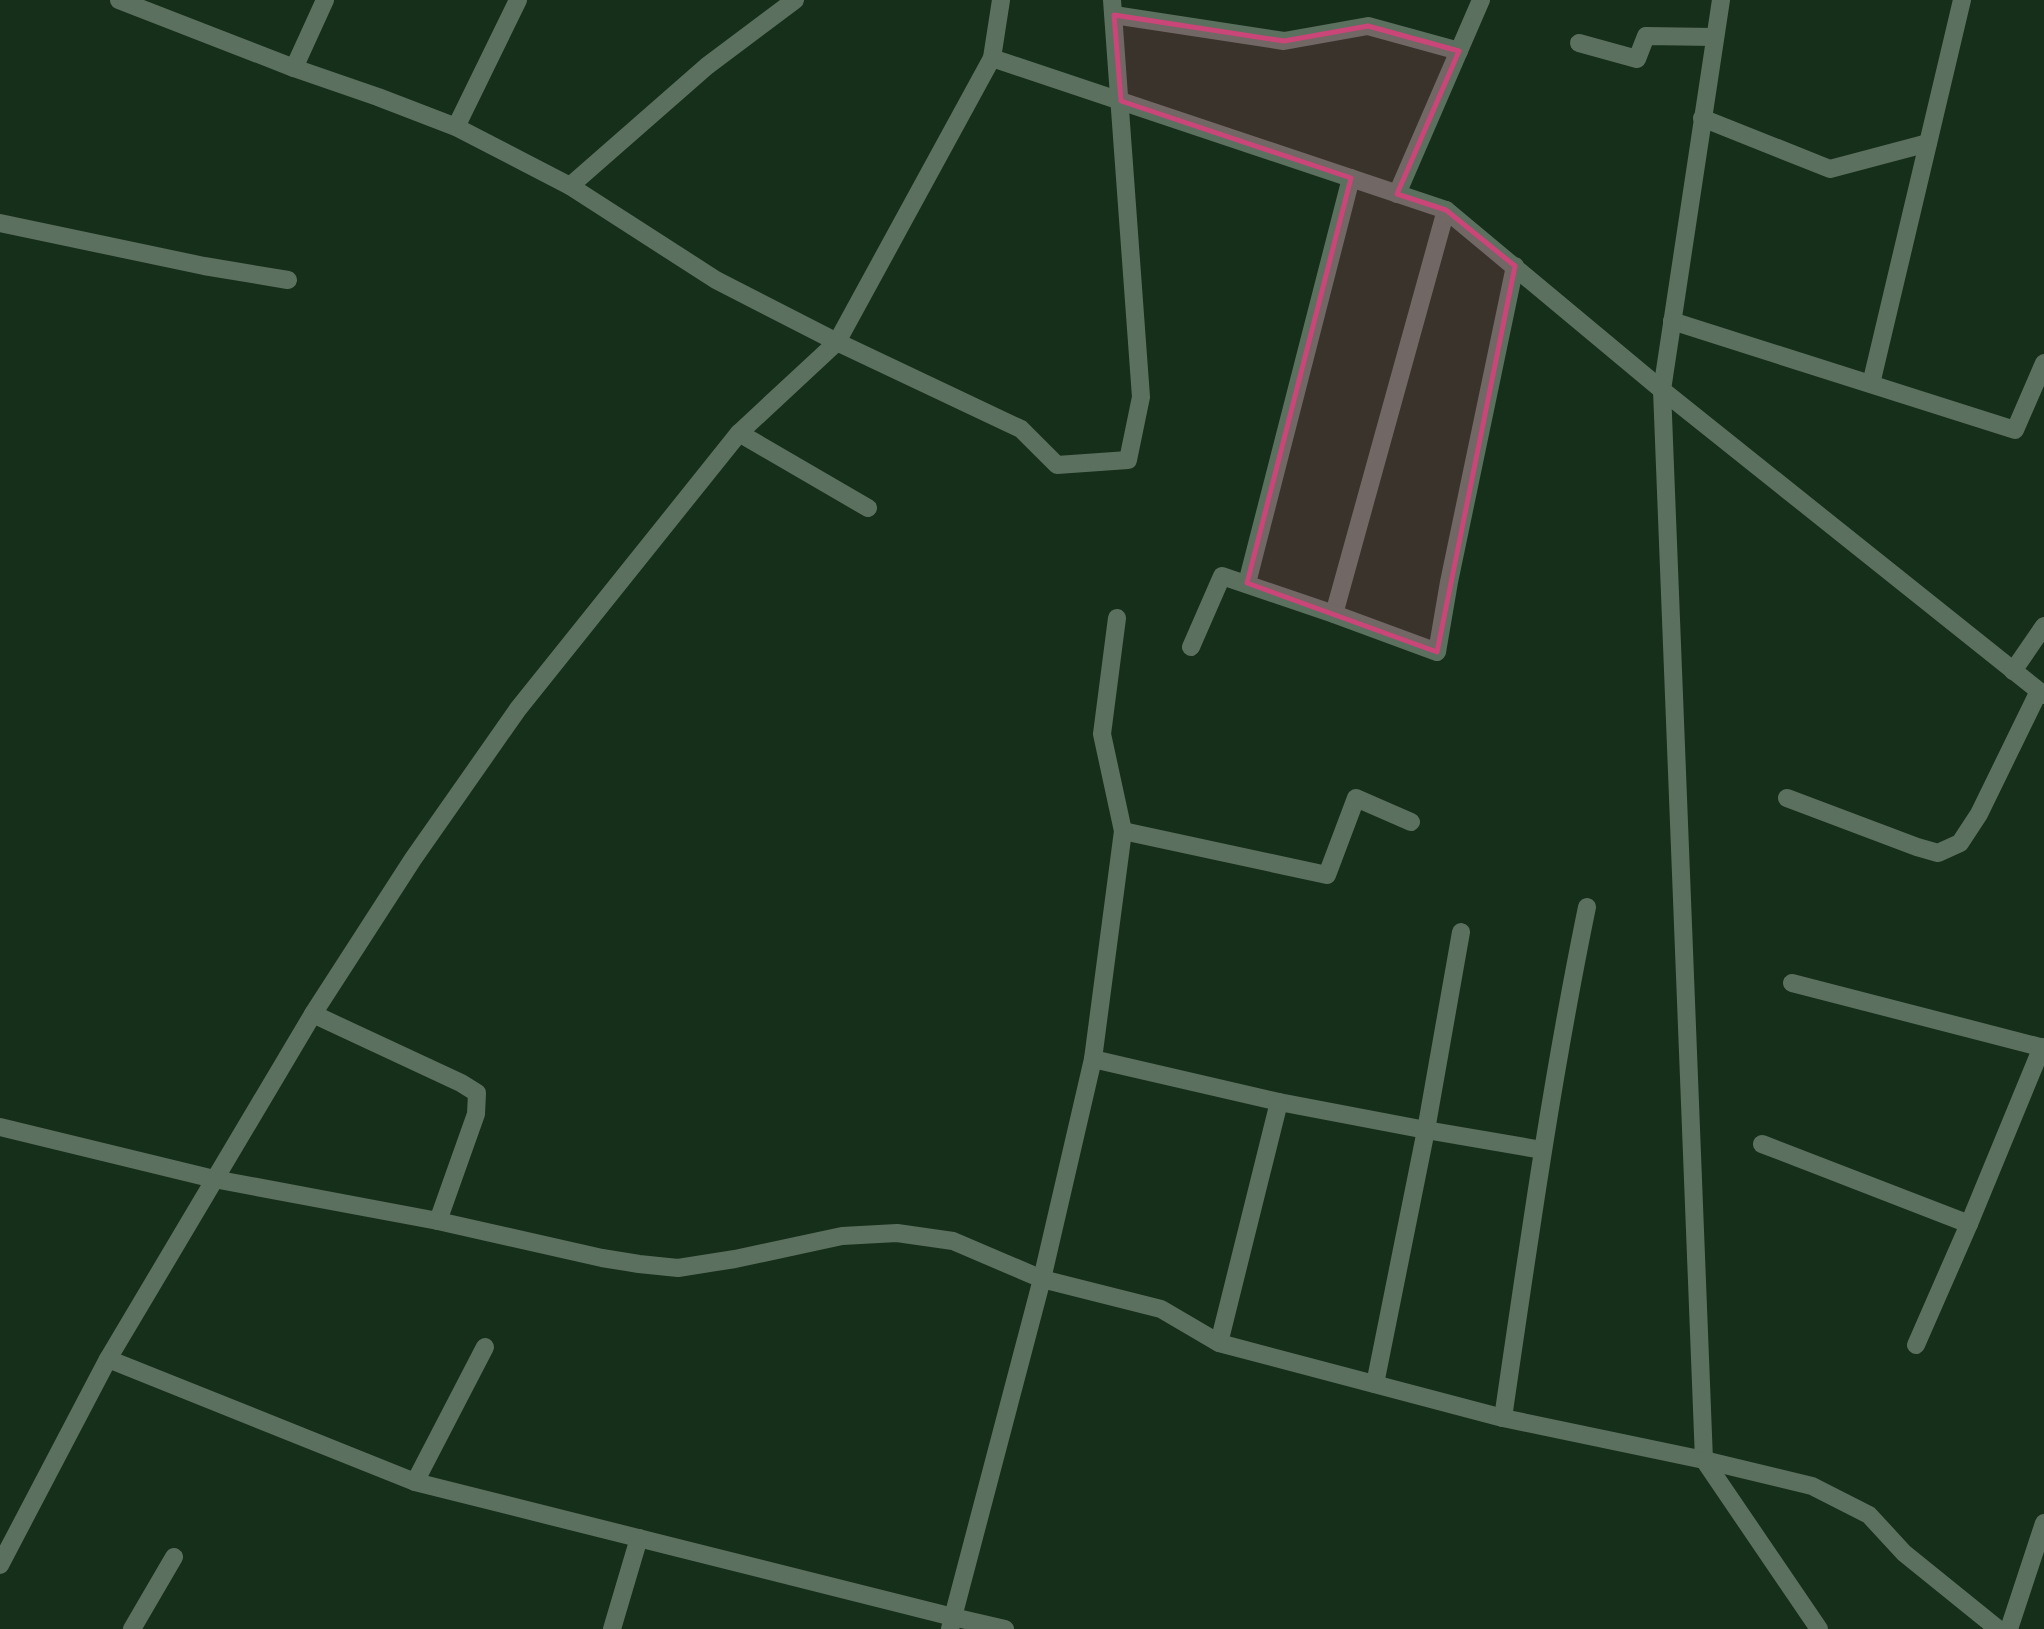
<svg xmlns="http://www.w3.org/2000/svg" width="2044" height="1629" font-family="'DM Sans',sans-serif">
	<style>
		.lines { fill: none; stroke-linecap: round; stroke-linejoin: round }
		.minor { stroke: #5c705f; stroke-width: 18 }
		.marked { fill: #ca4578; fill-opacity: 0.2; stroke: #ca4578; stroke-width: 5; stroke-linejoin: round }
	</style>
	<rect width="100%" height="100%" fill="#162f1a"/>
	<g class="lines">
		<g class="minor">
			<path d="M119,0L294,68L378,97L456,127L570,186L716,280L837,342L1021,429L1057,465L1128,460L1141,397L1112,0"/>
			<path d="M1114,15L1284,41L1368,26L1459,51"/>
			<path d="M1579,43L1637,59L1646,36L1714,37"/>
			<path d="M992,58L1001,0"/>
			<path d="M294,68L325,0"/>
			<path d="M1702,118L1830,169L1928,143"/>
			<path d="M456,127L518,0"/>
			<path d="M570,186L707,66L795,0"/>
			<path d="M1397,194L1481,0"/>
			<path d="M0,223L204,266L288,280"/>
			<path d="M1672,321L2015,430L2044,363"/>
			<path d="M1871,384L1962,0"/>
			<path d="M739,433L868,508"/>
			<path d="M1247,583L1351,178"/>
			<path d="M1334,614L1446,210"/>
			<path d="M1191,647L1222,576L1334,614L1437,652L1449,582L1515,266"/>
			<path d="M2013,671L2044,626"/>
			<path d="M1787,798L1917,847L1938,853L1960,843L1979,814L2039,691"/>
			<path d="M1123,831L1327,875L1356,798L1411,822"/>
			<path d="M1792,983L2044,1048"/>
			<path d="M313,1014L461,1083L477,1093L476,1114L438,1221"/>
			<path d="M1093,1059L1279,1102L1426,1130L1542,1150"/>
			<path d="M0,1127L214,1179L438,1221L602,1258L639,1264L678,1268L735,1259L842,1236L897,1233L953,1241L1042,1279L1161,1309L1219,1343L1503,1418L1704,1460L1662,390L1721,0"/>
			<path d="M1762,1144L1969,1224"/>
			<path d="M1219,1343L1279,1102"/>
			<path d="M1916,1345L1969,1224L2042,1047"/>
			<path d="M108,1359L415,1482L953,1617L1042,1279L1093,1059L1123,831L1102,734L1117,618"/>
			<path d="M1375,1384L1426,1130L1461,932"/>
			<path d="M1503,1418C1528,1247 1552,1077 1587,907"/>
			<path d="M1704,1460L1812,1486L1869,1515L1904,1553L1998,1629"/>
			<path d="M1704,1460L1819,1629"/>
			<path d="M415,1482L485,1347"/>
			<path d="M0,1565L108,1359L313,1014L413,859L518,709L739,433L837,342L992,58L1446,210L1662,390L2044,695"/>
			<path d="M132,1629L174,1557"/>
			<path d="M612,1629L639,1538"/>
			<path d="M950,1629L953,1617L1005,1629"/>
			<path d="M2009,1629L2044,1523"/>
		</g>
	</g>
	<path class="marked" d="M1114,15L1284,41L1368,26L1459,51L1397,194L1446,210L1515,266L1437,652L1247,583L1351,178L1121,101Z"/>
</svg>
